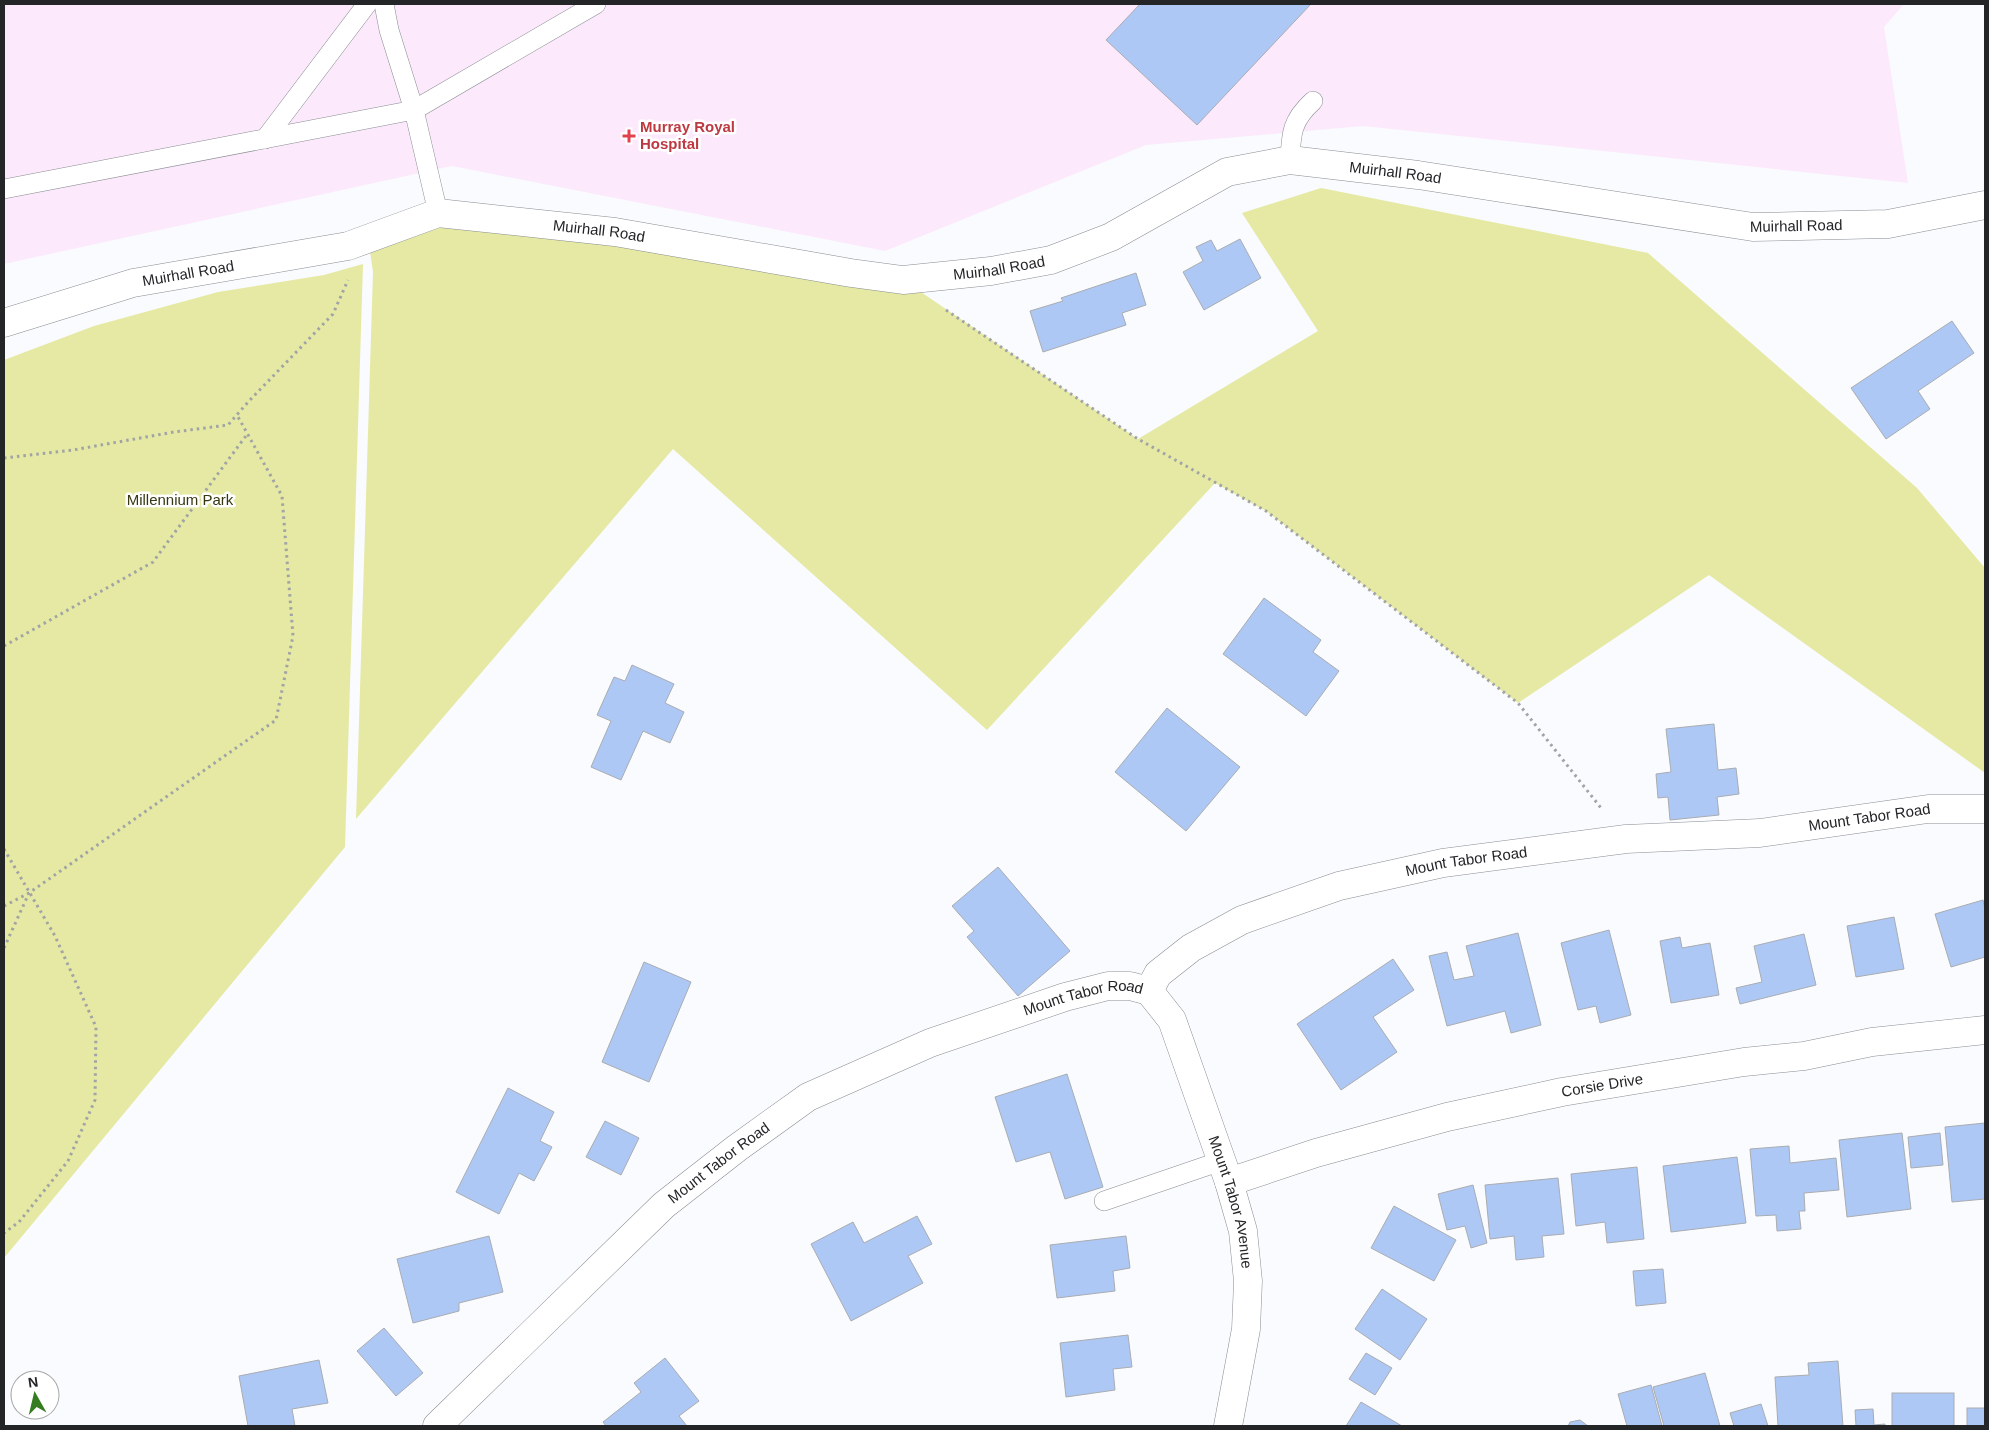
<svg xmlns="http://www.w3.org/2000/svg" width="1989" height="1430" font-family="Arial,sans-serif">
	<style>
		.medical { fill: #fceafc }
		.green { fill: #e5e9a3 }
		.building { fill: #aec8f5; stroke: #a9acb1 }
		.lines { fill: none; stroke-linecap: round; stroke-linejoin: round }
		.lane-casing { stroke: #8a8d92; stroke-width: 20 }
		.street-casing { stroke: #8a8d92; stroke-width: 29 }
		.secondary-casing { stroke: #8a8d92; stroke-width: 29 }
		.path { stroke: #a1a3a5; stroke-width: 3; stroke-dasharray: 2.5 4; stroke-linecap: butt }
		.lane { stroke: #fff; stroke-width: 19 }
		.street { stroke: #fff; stroke-width: 28 }
		.secondary { stroke: #fff; stroke-width: 28 }
		.health-dot { fill: #e0444e; stroke: #fff; stroke-width: 2 }
		.labels { text-anchor: middle; stroke-width: 5; stroke-linejoin: round; paint-order: stroke }
		.health-label { font-size: 15px; font-weight: bold; fill: #be3a42; stroke: #fff; text-anchor: start }
		.street-label { font-size: 15px; fill: #242527; stroke: #fff }
		.park-label { font-size: 15px; fill: #373811; stroke: #fff }
	</style>
	<rect width="100%" height="100%" fill="#f9fbfe"/>
	<path class="medical" d="M4,4H1904L1884,27L1908,183L1363,126L1146,145L885,251L452,166L4,264Z"/>
	<g class="green">
		<path d="M1321,188L1648,253L1917,488L1985,568V773L1709,575L1518,703L1266,511L1215,483L987,730L673,449L356,819L373,272L368,238L438,213L903,280L1138,439L1318,331L1242,213Z"/>
		<path d="M363,264L345,847L4,1258V360L94,326L218,292L324,275Z"/>
	</g>
	<g class="building">
		<path d="M1140,4H1311L1197,125L1106,40Z"/>
		<path d="M1240,239L1261,278L1204,310L1183,272L1203,261L1196,247L1211,240L1217,251Z"/>
		<path d="M1136,273L1146,305L1122,313L1126,325L1043,352L1030,311L1063,301L1061,298Z"/>
		<path d="M1952,321L1974,353L1918,391L1930,409L1886,439L1851,388Z"/>
		<path d="M1264,598L1321,640L1313,652L1339,671L1306,716L1223,654Z"/>
		<path d="M632,665L674,684L665,703L684,712L670,743L643,731L621,780L591,767L611,721L597,715L614,677L625,681Z"/>
		<path d="M1167,708L1240,767L1186,831L1115,772Z"/>
		<path d="M1714,724L1718,770L1736,768L1739,794L1717,797L1719,815L1670,820L1668,797L1658,798L1656,774L1671,772L1666,729Z"/>
		<path d="M998,867L1070,951L1018,996L967,937L974,931L952,906Z"/>
		<path d="M1983,900L1985,909V957L1951,967L1935,914Z"/>
		<path d="M1894,917L1904,969L1856,977L1847,926Z"/>
		<path d="M1609,930L1631,1015L1600,1023L1596,1006L1578,1010L1561,943Z"/>
		<path d="M1518,933L1541,1025L1511,1033L1505,1011L1447,1026L1429,956L1447,952L1454,980L1474,976L1466,946Z"/>
		<path d="M1804,934L1816,985L1740,1004L1736,988L1762,982L1754,946Z"/>
		<path d="M1680,937L1682,948L1710,943L1719,995L1671,1003L1660,941Z"/>
		<path d="M1393,959L1414,990L1373,1017L1397,1052L1341,1090L1297,1024Z"/>
		<path d="M644,962L691,982L649,1082L602,1062Z"/>
		<path d="M1067,1074L1103,1187L1065,1199L1050,1152L1016,1162L995,1097Z"/>
		<path d="M508,1088L554,1112L540,1141L552,1147L534,1181L519,1173L499,1214L456,1192Z"/>
		<path d="M605,1121L639,1138L621,1175L586,1157Z"/>
		<path d="M1985,1123V1199L1952,1202L1945,1127Z"/>
		<path d="M1902,1133L1911,1209L1847,1217L1839,1140Z"/>
		<path d="M1940,1133L1943,1165L1911,1168L1908,1137Z"/>
		<path d="M1789,1146L1790,1163L1836,1158L1839,1190L1804,1193L1805,1211H1799L1801,1229L1777,1231L1776,1215L1756,1216L1750,1149Z"/>
		<path d="M1737,1157L1746,1223L1671,1232L1663,1166Z"/>
		<path d="M1637,1167L1644,1239L1607,1243L1605,1222L1576,1226L1571,1174Z"/>
		<path d="M1558,1178L1564,1234L1542,1236L1544,1257L1516,1260L1514,1236L1490,1239L1485,1185Z"/>
		<path d="M1473,1185L1487,1243L1471,1248L1465,1226L1447,1230L1438,1194Z"/>
		<path d="M1394,1206L1456,1240L1434,1281L1371,1248Z"/>
		<path d="M917,1216L932,1244L908,1256L923,1283L851,1321L811,1244L853,1222L864,1243Z"/>
		<path d="M489,1236L503,1292L459,1303V1311L413,1323L397,1259Z"/>
		<path d="M1126,1236L1130,1268L1113,1271L1115,1291L1057,1298L1050,1245Z"/>
		<path d="M1663,1269L1666,1303L1636,1306L1633,1271Z"/>
		<path d="M1382,1289L1427,1319L1400,1360L1355,1329Z"/>
		<path d="M384,1328L423,1373L396,1396L357,1351Z"/>
		<path d="M1128,1335L1132,1367L1113,1369L1115,1390L1066,1397L1060,1343Z"/>
		<path d="M1366,1353L1392,1368L1375,1395L1349,1379Z"/>
		<path d="M665,1358L699,1401L679,1416L687,1426H606L603,1422L641,1392L634,1383Z"/>
		<path d="M319,1360L328,1403L292,1409L295,1426H248L239,1376Z"/>
		<path d="M1838,1361L1843,1426H1778L1775,1377L1809,1375L1808,1363Z"/>
		<path d="M1705,1373L1720,1426H1664L1653,1387Z"/>
		<path d="M1651,1385L1662,1426H1627L1618,1394Z"/>
		<rect x="1892" y="1393" width="62" height="33"/>
		<path d="M1361,1402L1402,1426H1346Z"/>
		<path d="M1761,1404L1768,1426H1734L1730,1413Z"/>
		<rect x="1967" y="1408" width="18" height="18"/>
		<path d="M1873,1409L1874,1425L1885,1424V1426H1856L1855,1410Z"/>
		<path d="M1580,1420L1588,1426H1568L1570,1422Z"/>
	</g>
	<g class="lines">
		<defs>
			<g id="lane">
				<path d="M384,4L389,30L414,110L438,213"/>
				<path d="M265,139L367,4"/>
				<path d="M1290,160C1291,133 1292,120 1313,101"/>
				<path d="M4,189L414,110L596,4"/>
				<path d="M1104,1201L1221,1161"/>
			</g>
			<g id="street">
				<path id="s1" d="M1149,991L1158,974L1191,948L1242,920L1339,886L1443,863L1626,839L1760,833L1928,809H1985"/>
				<path id="s2" d="M1149,991L1172,1020L1229,1182L1243,1231L1248,1281L1246,1329L1228,1426"/>
				<path id="s3" d="M1229,1182L1316,1153L1447,1117L1562,1092L1744,1062L1804,1056L1872,1042L1985,1030"/>
				<path id="s4" d="M437,1426L664,1205L737,1148L808,1097L930,1043L1065,997L1108,986H1130L1149,991"/>
			</g>
			<g id="secondary">
				<path id="s5" d="M4,323L133,283L348,246L438,213L615,232L851,273L903,280L991,271L1051,260L1111,237L1227,172L1290,160L1418,175L1753,227L1888,224L1985,205"/>
			</g>
		</defs>
		<use href="#lane" class="lane-casing"/>
		<use href="#street" class="street-casing"/>
		<use href="#secondary" class="secondary-casing"/>
		<g class="path">
			<path d="M946,310L1138,439L1266,511L1518,703L1601,808"/>
			<path d="M4,458L73,450L174,432L228,425L249,401L333,314L348,280"/>
			<path d="M4,646L153,562L248,433"/>
			<path d="M4,849L55,936L96,1027L95,1100L68,1161L19,1222L4,1233"/>
			<path d="M4,906L29,893L276,720L293,636L282,496L237,415"/>
			<path d="M4,948L29,893"/>
		</g>
		<use href="#lane" class="lane"/>
		<use href="#street" class="street"/>
		<use href="#secondary" class="secondary"/>
	</g>
	<path class="health-dot" d="M626.5 128.5h5v5h5v5h-5v5h-5v-5h-5v-5h5z"/>
	<g class="labels">
		<g class="health-label">
			<text x="640" y="132">Murray Royal<tspan x="640" dy="17">Hospital</tspan></text>
		</g>
		<g class="street-label">
			<text dy="5" stroke="none"><textPath href="#s5" startOffset="1436">Muirhall Road</textPath></text>
			<text dy="5" stroke="none"><textPath href="#s5" startOffset="1841">Muirhall Road</textPath></text>
			<text dy="5" stroke="none"><textPath href="#s5" startOffset="611">Muirhall Road</textPath></text>
			<text dy="5" stroke="none"><textPath href="#s5" startOffset="1016">Muirhall Road</textPath></text>
			<text dy="5" stroke="none"><textPath href="#s5" startOffset="191">Muirhall Road</textPath></text>
			<text dy="5" stroke="none"><textPath href="#s1" startOffset="758">Mount Tabor Road</textPath></text>
			<text dy="5" stroke="none"><textPath href="#s1" startOffset="352">Mount Tabor Road</textPath></text>
			<text dy="5" stroke="none"><textPath href="#s4" startOffset="791">Mount Tabor Road</textPath></text>
			<text dy="5" stroke="none"><textPath href="#s3" startOffset="386">Corsie Drive</textPath></text>
			<text dy="5" stroke="none"><textPath href="#s4" startOffset="386">Mount Tabor Road</textPath></text>
			<text dy="5" stroke="none"><textPath href="#s2" startOffset="229">Mount Tabor Avenue</textPath></text>
		</g>
		<g class="park-label">
			<text x="180" y="505">Millennium Park</text>
		</g>
	</g>
	<rect width="1989" height="1430" fill="none" stroke="#242527" stroke-width="10"/>
	<g transform="translate(35 1395) rotate(352)"><circle r="24" fill="#ffffff" stroke="#a7a8a9"/>
	<path d="M0-4L9 19L0 12L-9 19Z" fill="#367c20"/>
	<text y="-8" font-size="14" font-weight="bold" text-anchor="middle" fill="#242527">N</text>
	</g>
</svg>
